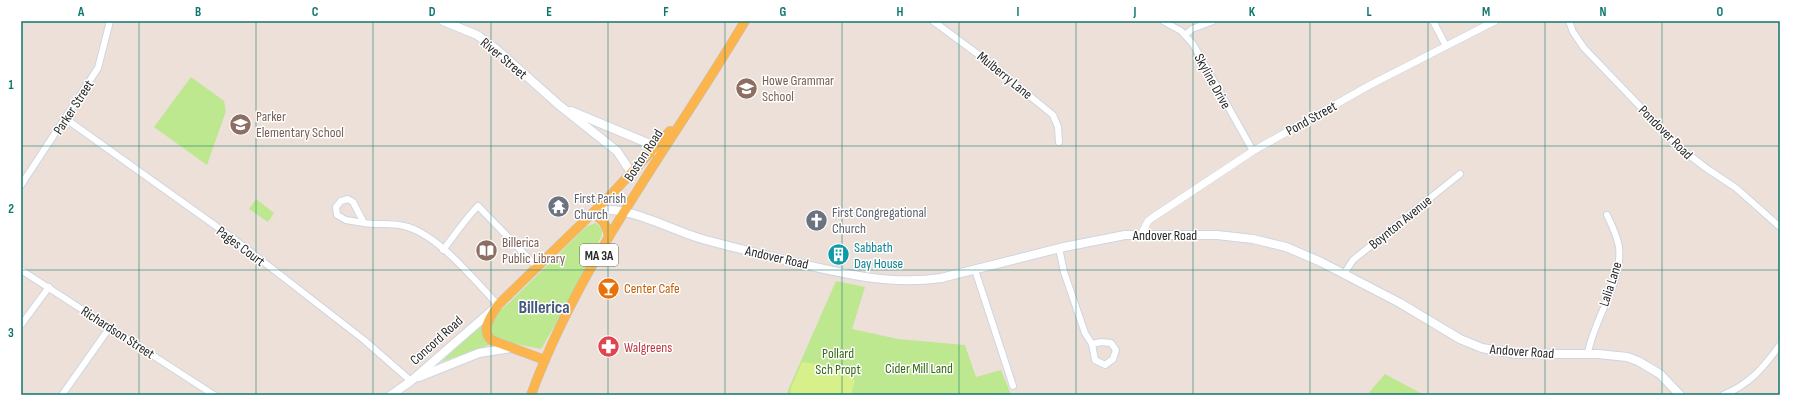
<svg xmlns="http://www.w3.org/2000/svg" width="1801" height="416" font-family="'Sofia Sans Condensed',sans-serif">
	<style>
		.grass { fill: #bde88f }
		.pitch { fill: #d7f089 }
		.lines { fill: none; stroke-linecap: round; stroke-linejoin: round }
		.minor-casing { stroke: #cdd5e3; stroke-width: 8 }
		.tertiary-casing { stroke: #cdd5e3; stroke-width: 8 }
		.secondary-casing { stroke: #cdd5e3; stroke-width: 10 }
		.primary-casing { stroke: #c3c3c3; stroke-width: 10 }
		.minor { stroke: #fff; stroke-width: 6 }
		.tertiary { stroke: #fff; stroke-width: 7 }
		.secondary { stroke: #fff; stroke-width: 8 }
		.primary { stroke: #fcb44d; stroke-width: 9 }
		.grid { fill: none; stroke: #0f766e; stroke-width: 1; stroke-opacity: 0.55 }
		.labels { text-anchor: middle; stroke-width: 3; stroke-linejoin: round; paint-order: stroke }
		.shield { fill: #fff; stroke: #686868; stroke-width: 1 }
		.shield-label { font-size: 13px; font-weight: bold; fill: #282828 }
		.street-label { font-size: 14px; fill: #282828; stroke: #fff }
		.education-label { font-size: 14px; fill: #785e54; stroke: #fff; text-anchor: start }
		.worship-label { font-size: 14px; fill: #5b616d; stroke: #fff; text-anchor: start }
		.culture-label { font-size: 14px; fill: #0d838f; stroke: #fff; text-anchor: start }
		.food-label { font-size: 14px; fill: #c56008; stroke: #fff; text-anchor: start }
		.health-label { font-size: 14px; fill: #be3a42; stroke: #fff; text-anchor: start }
		.park-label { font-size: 14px; fill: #356913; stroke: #fff }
		.district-label { font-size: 18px; font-weight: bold; fill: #45597c; stroke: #fff }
		.neatline { fill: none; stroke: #0f766e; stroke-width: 1.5 }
		.grid-label { font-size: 13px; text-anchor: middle; font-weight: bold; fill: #0f766e }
	</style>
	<rect width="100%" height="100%" fill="#ece0d8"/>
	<g class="grass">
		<path d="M191,77L224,101L226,111L207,165L154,127Z"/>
		<path d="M256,199L274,213L268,222L249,209Z"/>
		<path d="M596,223L602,229V235L564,310L541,349L500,341L441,362L479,327L509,303L587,226Z"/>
		<path d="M836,281L865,287L852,329L898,339L965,345L976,377L1001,370L1011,395H786Z"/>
		<path d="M1385,374L1424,395H1367Z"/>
	</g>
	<path class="pitch" d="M802,362C819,365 845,364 855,381L851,395H791V388Z"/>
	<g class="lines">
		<defs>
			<g id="minor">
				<path d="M933,21L987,61L1053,115L1058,127L1059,142"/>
				<path d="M1163,21L1181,31L1193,44L1253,151"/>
				<path d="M1433,21L1446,46"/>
				<path d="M1569,21L1573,32L1584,48L1680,148L1706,168L1736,188L1780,227"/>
				<path d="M1185,35L1192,29L1213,21"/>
				<path d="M66,119L234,239L364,340L411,381"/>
				<path d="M21,185L98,68L110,21"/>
				<path d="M348,199L353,202L364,223L346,220L337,215L336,207L341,201Z"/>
				<path d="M364,223C377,225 391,223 404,226C437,233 475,281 498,305"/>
				<path d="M1059,248L1064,272L1085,333L1092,344L1095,360L1105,365L1113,359L1116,350L1111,343L1101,342L1092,344"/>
				<path d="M443,250C455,235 465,219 478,206L537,267"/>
				<path d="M21,270L214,395"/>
				<path d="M975,270L1013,386"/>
				<path d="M1344,274L1353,260L1460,174"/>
				<path d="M21,325L49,287"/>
				<path d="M1588,353C1594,318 1623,282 1619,247C1617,236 1612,225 1607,215"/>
				<path d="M62,395L110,327"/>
				<path d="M1723,395C1749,385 1764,367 1780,345"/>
			</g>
			<path id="tertiary" d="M1141,235L1148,221L1152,218L1253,151L1370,85L1495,21"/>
			<g id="secondary">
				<path d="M443,21L477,35L496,49L559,105L617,151L632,174"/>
				<path d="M571,111L645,142L656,147L658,153"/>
				<path d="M592,214C598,212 606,209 612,210C639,212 673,230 699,238C727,246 756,253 785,260C836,272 888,286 941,278L1064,247L1125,235H1217L1253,239L1286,247L1321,262L1400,303L1460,339L1482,348L1516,354H1598L1627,357L1638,361L1660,374L1680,395"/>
				<path d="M419,377L479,353L511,348"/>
				<path d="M391,395L411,381L496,307"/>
			</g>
			<g id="primary">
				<path d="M592,214C603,219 606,224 609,236"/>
				<path d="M545,360L491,340C480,329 492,315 498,305L608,198L670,131"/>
				<path d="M531,395C581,259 672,144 745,21"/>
			</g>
		</defs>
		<use href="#minor" class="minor-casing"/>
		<use href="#tertiary" class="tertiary-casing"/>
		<use href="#secondary" class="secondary-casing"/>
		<use href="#primary" class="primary-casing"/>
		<use href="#minor" class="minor"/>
		<use href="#tertiary" class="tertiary"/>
		<use href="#secondary" class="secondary"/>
		<use href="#primary" class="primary"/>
	</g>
	<path class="grid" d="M139,21V395M256,21V395M373,21V395M491,21V395M608,21V395M725,21V395M842,21V395M959,21V395M1076,21V395M1193,21V395M1310,21V395M1428,21V395M1545,21V395M1662,21V395M21,146H1780M21,270H1780"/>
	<defs>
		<symbol id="school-disc" viewBox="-11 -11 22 22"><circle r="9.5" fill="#8d6e63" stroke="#fff"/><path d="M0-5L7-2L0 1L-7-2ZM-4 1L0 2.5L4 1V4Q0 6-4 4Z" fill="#fff"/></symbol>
		<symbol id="temple-disc" viewBox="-11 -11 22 22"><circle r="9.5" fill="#6b7280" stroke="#fff"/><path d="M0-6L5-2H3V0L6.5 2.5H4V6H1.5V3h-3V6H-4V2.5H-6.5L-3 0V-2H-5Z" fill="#fff"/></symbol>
		<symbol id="church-disc" viewBox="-11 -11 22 22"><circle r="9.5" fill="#6b7280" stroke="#fff"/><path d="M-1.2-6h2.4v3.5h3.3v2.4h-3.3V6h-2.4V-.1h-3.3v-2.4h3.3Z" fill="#fff"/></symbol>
		<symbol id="library-disc" viewBox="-11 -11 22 22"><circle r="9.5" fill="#8d6e63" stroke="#fff"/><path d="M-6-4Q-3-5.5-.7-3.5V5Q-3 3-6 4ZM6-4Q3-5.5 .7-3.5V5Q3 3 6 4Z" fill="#fff"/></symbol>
		<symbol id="building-disc" viewBox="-11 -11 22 22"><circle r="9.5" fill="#0f9aa8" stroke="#fff"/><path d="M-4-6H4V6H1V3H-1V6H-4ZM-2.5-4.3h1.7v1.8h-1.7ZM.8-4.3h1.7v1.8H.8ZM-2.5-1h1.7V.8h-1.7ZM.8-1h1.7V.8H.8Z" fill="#fff"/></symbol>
		<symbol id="bar-disc" viewBox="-11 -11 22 22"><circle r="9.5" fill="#e8710a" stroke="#fff"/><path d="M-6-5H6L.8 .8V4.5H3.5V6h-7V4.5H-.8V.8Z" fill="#fff"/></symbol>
		<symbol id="pharmacy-disc" viewBox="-11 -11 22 22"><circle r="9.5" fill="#e0444e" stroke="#fff"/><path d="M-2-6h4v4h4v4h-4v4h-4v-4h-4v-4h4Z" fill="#fff"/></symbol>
	</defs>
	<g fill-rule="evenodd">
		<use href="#school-disc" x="734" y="76" width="25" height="25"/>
		<use href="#school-disc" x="228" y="112" width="25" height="25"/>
		<use href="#temple-disc" x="546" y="194" width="25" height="25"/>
		<use href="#church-disc" x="804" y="208" width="25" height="25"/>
		<use href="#library-disc" x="474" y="238" width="25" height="25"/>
		<use href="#building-disc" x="826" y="242" width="25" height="25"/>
		<use href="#bar-disc" x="596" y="276" width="25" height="25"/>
		<use href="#pharmacy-disc" x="596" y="334" width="25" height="25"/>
	</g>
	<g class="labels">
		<rect class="shield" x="580" y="244" width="38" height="22" rx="3"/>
		<g class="shield-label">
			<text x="599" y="260">MA 3A</text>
		</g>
		<g class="street-label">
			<text transform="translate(504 58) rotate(40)" y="5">River Street</text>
			<text transform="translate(1005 75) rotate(39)" y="5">Mulberry Lane</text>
			<text transform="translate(1213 81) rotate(61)" y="5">Skyline Drive</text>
			<text transform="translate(73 107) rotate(-57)" y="5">Parker Street</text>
			<text transform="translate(1311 118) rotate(-29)" y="5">Pond Street</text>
			<text transform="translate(1666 132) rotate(45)" y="5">Pondover Road</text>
			<text transform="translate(643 155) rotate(-57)" y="5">Boston Road</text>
			<text transform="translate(1400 222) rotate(-39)" y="5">Boynton Avenue</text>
			<text x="1165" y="240">Andover Road</text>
			<text transform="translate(241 246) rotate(37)" y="5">Pages Court</text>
			<text transform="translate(777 257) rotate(13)" y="5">Andover Road</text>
			<text transform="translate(1610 284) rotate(-72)" y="5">Lalia Lane</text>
			<text transform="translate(118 332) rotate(33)" y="5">Richardson Street</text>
			<text transform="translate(436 340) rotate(-42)" y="5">Concord Road</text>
			<text transform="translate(1522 351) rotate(4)" y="5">Andover Road</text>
		</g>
		<g class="education-label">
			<text x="762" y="85">Howe Grammar<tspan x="762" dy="16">School</tspan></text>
			<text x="256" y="121">Parker<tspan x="256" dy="16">Elementary School</tspan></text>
			<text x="502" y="247">Billerica<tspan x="502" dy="16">Public Library</tspan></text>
		</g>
		<g class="worship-label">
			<text x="574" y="203">First Parish<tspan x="574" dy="16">Church</tspan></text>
			<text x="832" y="217">First Congregational<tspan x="832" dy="16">Church</tspan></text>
		</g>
		<g class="culture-label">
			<text x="854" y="252">Sabbath<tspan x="854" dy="16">Day House</tspan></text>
		</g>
		<g class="food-label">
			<text x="624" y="293">Center Cafe</text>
		</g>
		<g class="health-label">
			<text x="624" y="352">Walgreens</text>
		</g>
		<g class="park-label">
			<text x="838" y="358">Pollard<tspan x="838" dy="16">Sch Propt</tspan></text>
			<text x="919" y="373">Cider Mill Land</text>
		</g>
		<g class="district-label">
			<text x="544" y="313">Billerica</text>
		</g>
	</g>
	<rect width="1801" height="416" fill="none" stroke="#ffffff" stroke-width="44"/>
	<rect x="22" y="22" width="1757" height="372" class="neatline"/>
	<g class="grid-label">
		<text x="81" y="16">A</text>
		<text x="198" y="16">B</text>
		<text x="315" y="16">C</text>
		<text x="432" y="16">D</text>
		<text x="549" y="16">E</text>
		<text x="666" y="16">F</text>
		<text x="783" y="16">G</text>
		<text x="900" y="16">H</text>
		<text x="1018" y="16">I</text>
		<text x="1135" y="16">J</text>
		<text x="1252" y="16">K</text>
		<text x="1369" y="16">L</text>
		<text x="1486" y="16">M</text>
		<text x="1603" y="16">N</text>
		<text x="1720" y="16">O</text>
		<text x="11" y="89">1</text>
		<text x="11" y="213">2</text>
		<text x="11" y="337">3</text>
	</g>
</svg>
